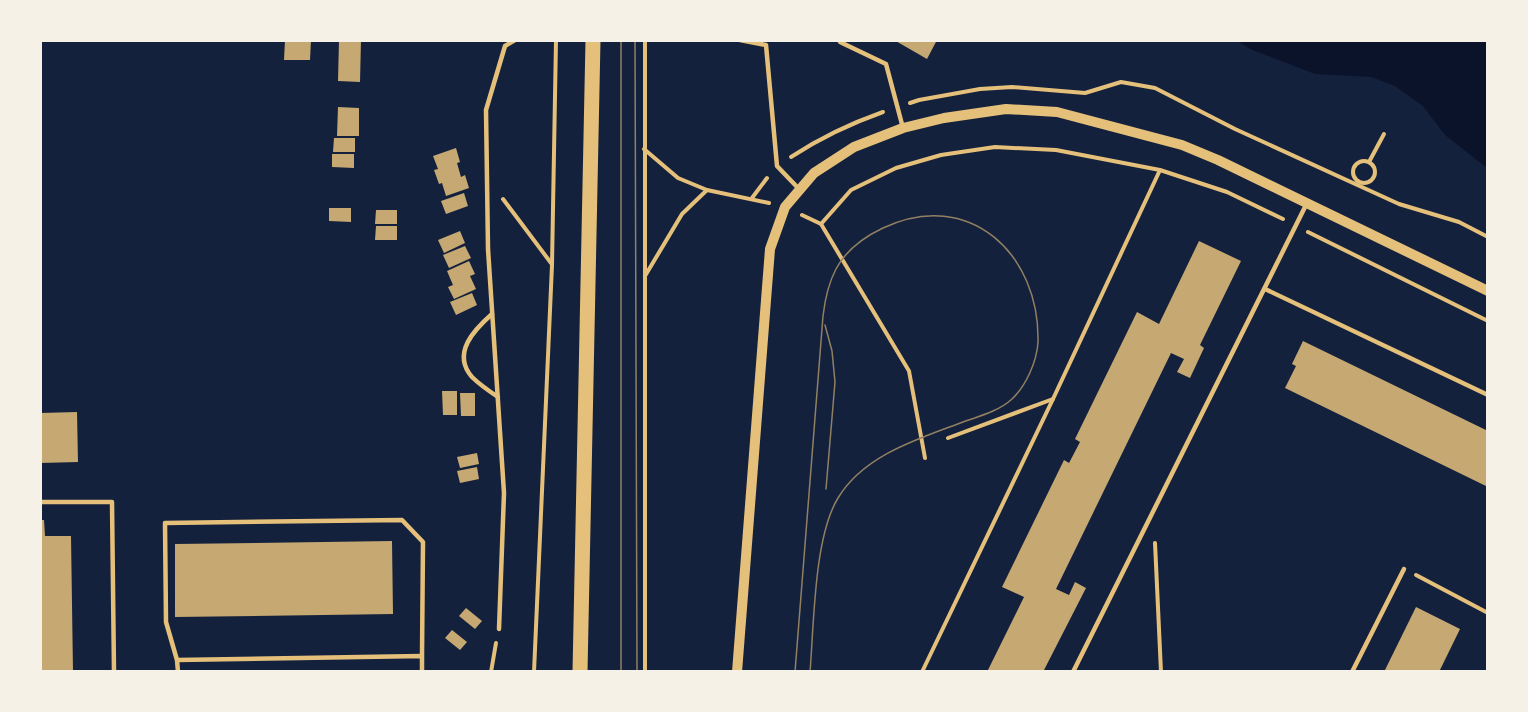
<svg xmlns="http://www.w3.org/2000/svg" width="1528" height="712" font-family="'DejaVu Sans',sans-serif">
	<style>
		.water { fill: #0b132b }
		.building { fill: #c6a872 }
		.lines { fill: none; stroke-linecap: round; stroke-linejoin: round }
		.path { stroke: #e5c07b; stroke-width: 4 }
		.service { stroke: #e5c07b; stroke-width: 4.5 }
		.tertiary { stroke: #e5c07b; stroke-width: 10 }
		.primary { stroke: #e5c07b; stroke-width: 15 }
		.tram { stroke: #918062; stroke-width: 1.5 }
	</style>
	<rect width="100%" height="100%" fill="#14213d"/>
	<path class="water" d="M1238,41H1487V168L1445,135L1423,106L1395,86L1371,77L1315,74L1250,49Z"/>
	<g class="building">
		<path d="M285,40H311L310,60H284Z"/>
		<path d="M339,40H361L360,82L338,81Z"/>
		<path d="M894,40H937L927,59Z"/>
		<path d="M338,107L359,108V136H337Z"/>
		<path d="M334,138H355V152H333Z"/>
		<path d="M456,148L460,162L457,163L461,177L465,175L469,188L446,196L442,183L439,184L434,170L438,169L433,156Z"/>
		<path d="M332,154H354V168L332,167Z"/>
		<path d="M464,193L468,206L446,214L441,201Z"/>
		<path d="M329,208H351V222L329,221Z"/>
		<path d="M376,210H397V224H375Z"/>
		<path d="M376,226H397V240H375Z"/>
		<path d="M460,231L465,243L444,253L438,240Z"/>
		<path d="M1199,241L1241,261L1200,345L1204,348L1190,378L1177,372L1184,359L1171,353L1056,589L1069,595L1075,582L1086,588L1043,672H987L1024,597L1002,587L1064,460L1069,463L1080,442L1075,439L1137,312L1159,324Z"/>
		<path d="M465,246L471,258L449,268L443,255Z"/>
		<path d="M469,261L475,274L470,276L476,289L454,299L448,287L453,285L447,271Z"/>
		<path d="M472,293L477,305L456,315L450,302Z"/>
		<path d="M1303,341L1488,431V487L1285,388L1296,366L1292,364Z"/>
		<path d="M442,391H457V415H443Z"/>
		<path d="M460,393H475V416H461Z"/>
		<path d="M77,412L78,462L40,463V413Z"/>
		<path d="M477,453L479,464L460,468L457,457Z"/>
		<path d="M477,467L479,479L460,483L457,471Z"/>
		<path d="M40,520H44L45,536H71L73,672H40Z"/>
		<path d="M392,541L393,614L175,617V544Z"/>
		<path d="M1416,607L1460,629L1439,672H1384Z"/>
		<path d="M466,608L482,621L475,629L459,616Z"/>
		<path d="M452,630L467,642L460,650L445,638Z"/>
	</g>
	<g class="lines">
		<g class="path">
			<path d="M645,40V672"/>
			<path d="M910,103L919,100L980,89L1012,87L1085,93L1121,82L1155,88L1235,129L1399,204L1459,222L1488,237"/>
			<path d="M644,149L678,178L707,190L769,203"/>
			<path d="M791,157C820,138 849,124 883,112"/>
			<circle cx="1364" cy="172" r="11"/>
			<path d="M1369,162L1384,134"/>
			<path d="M752,198L767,178"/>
			<path d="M503,199L551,263"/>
			<path d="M802,215L821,224L909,371L925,458"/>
			<path d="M821,224L851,190L896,168L941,155L995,147L1056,150L1160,170L1227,192L1283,219"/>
			<path d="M1308,232L1488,321"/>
			<path d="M645,276L682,214L707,190"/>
			<path d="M948,438L1053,399L1160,170"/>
			<path d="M1155,543L1161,672"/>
			<path d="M1416,575L1488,613"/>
			<path d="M491,672L496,643"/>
			<path d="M534,672L552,265L556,40"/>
			<path d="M922,672L1053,399"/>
		</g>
		<g class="service">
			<path d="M740,40L766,45L777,166L799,189"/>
			<path d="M840,42L886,64L903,128"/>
			<path d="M1265,289L1488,395"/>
			<path d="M492,314C475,329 451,353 472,377C479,384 489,391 498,397"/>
			<path d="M40,502H112L114,672"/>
			<path d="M499,629L504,493L488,249L486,110L505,46L515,40"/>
			<path d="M177,660L422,656V672"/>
			<path d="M178,672L177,660L166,622L165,523L402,520L423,542L422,656"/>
			<path d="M1073,672L1307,203"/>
			<path d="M1352,672L1404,569"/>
		</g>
		<path class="tertiary" d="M737,672L770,249L785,207L814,173L854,147L903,128L944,118L1006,109L1057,112L1182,145L1218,160L1488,291"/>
		<path class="primary" d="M580,672L593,40"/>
		<g class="tram">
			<path d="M621,40V672"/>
			<path d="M635,40L637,672"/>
			<path d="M825,325L832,351L835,382L826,489"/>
			<path d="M795,672L823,316C825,299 828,284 836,269C846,250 864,237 883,228C969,187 1040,254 1038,342C1037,361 1026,386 1012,399C999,411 980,416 963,422C918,439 864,455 838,498C814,537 814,624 810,672"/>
		</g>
	</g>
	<rect width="1528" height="712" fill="none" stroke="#f6f1e7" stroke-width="84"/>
</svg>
